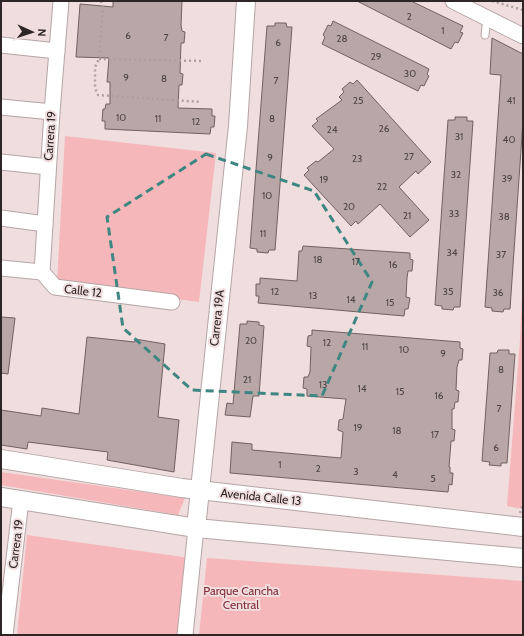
<svg xmlns="http://www.w3.org/2000/svg" width="524" height="636" font-family="Cabin,sans-serif">
	<style>
		.green { fill: #f6b7bb }
		.building { fill: #b9a7a7; stroke: #716161 }
		.lines { fill: none; stroke-linecap: round; stroke-linejoin: round }
		.service-casing { stroke: #b6a4a5; stroke-width: 9 }
		.minor-casing { stroke: #b6a4a5; stroke-width: 17 }
		.tertiary-casing { stroke: #b6a4a5; stroke-width: 20 }
		.path { stroke: #ae9f9f; stroke-width: 2.5; stroke-dasharray: 2 3; stroke-linecap: butt }
		.service { stroke: #fff; stroke-width: 7 }
		.minor { stroke: #fff; stroke-width: 15 }
		.tertiary { stroke: #fff; stroke-width: 18 }
		.marked { fill: none; stroke: #3e8682; stroke-width: 3; stroke-dasharray: 8 5; stroke-linejoin: round }
		.labels { text-anchor: middle; stroke-width: 4; stroke-linejoin: round; paint-order: stroke }
		.number-label { font-size: 10px; fill: #504646 }
		.street-label { font-size: 12px; fill: #2d2526; stroke: #f0dddd }
		.park-label { font-size: 12px; fill: #802f3a; stroke: #f0dddd }
	</style>
	<rect width="100%" height="100%" fill="#f0dddd"/>
	<g class="green">
		<path d="M65,136L216,153L199,302L57,283Z"/>
		<path d="M523,269V509L507,506L520,340Z"/>
		<path d="M1,472L185,498L178,515L1,485Z"/>
		<path d="M27,535L190,558L180,635H17Z"/>
		<path d="M207,558L523,581V635H199Z"/>
	</g>
	<g class="building">
		<path d="M113,1H182L181,25L182,31L185,32L184,43H181L180,73L183,74L182,85H179L178,108L212,109V116H215L214,127H211L210,134L105,129V121H102L103,109H105L106,104H110V82H107L109,58L76,57L80,4L113,7Z"/>
		<path d="M357,1H411L463,26L460,32L463,33L458,43L455,42L451,49Z"/>
		<path d="M333,21L429,69L427,74L429,76L424,86L421,85L418,91L322,44L325,37L323,35L328,25L331,26Z"/>
		<path d="M275,23H286L287,27H292L275,250H269L268,253L257,252V249L250,248L267,26H275Z"/>
		<path d="M492,38L523,54V121L510,309H504L503,312L492,311V308L485,307L501,75L490,74Z"/>
		<path d="M357,80L431,162L418,174L416,171L399,187L429,220L410,237L380,204L358,224L356,221L351,226L304,175L309,170L307,168L316,161L318,162L334,149L312,126L318,121L316,119L342,100L339,97L344,92L342,89L350,82L353,84Z"/>
		<path d="M455,117H467V121H473L460,307H454L453,310L442,309V306L435,305L448,120H455Z"/>
		<path d="M303,246L410,253V259L413,260L412,271H408L407,278L406,297L410,298L408,309H405L404,316L258,303L259,296H256V284H260V278L297,281L299,251H302Z"/>
		<path d="M1,317L15,318L8,374L1,373Z"/>
		<path d="M247,321L259,322V325L264,326L259,396H253L250,417L225,415L227,403L233,404L240,324H247Z"/>
		<path d="M312,330L460,342V348L463,349L462,360H459L457,367L456,390L459,391L458,402H455L454,409H452V429L455,430L454,441H451L449,467H450V473H453L452,485L449,484L448,492L230,473L232,442L252,444V450L341,458L343,432L338,430L339,420L343,419L346,399L307,396V389L303,388L304,377H308L310,372L311,347L307,346L308,336L312,335Z"/>
		<path d="M87,337L135,342V339L165,344L158,417L179,420L174,472L107,460L108,452L28,442L27,449L1,445V410L41,416L42,408L79,414Z"/>
		<path d="M498,350H509V354H515L507,463H501V466L489,465L490,462L482,461L490,353H497Z"/>
	</g>
	<g class="lines">
		<defs>
			<path id="service" d="M485,35L487,18"/>
			<g id="minor">
				<path d="M453,1L523,36"/>
				<path d="M1,45L57,51"/>
				<path d="M1,107L52,112"/>
				<path d="M1,162L48,167"/>
				<path d="M1,218L45,224"/>
				<path d="M1,268L42,272L55,287L172,302"/>
				<path d="M42,272L52,112L61,1"/>
				<path d="M5,635L21,500"/>
				<path d="M185,635L196,528"/>
			</g>
			<g id="tertiary">
				<path d="M1,459L182,488L523,527"/>
				<path d="M1,497L196,528L523,558"/>
				<path d="M196,528L238,126L246,1"/>
			</g>
		</defs>
		<use href="#service" class="service-casing"/>
		<use href="#minor" class="minor-casing"/>
		<use href="#tertiary" class="tertiary-casing"/>
		<g class="path">
			<path d="M101,1L103,6L99,59L95,67V88L98,95L201,102"/>
			<path d="M492,1L523,10"/>
			<path d="M99,59L203,61"/>
			<path d="M520,513L523,504"/>
		</g>
		<use href="#service" class="service"/>
		<use href="#minor" class="minor"/>
		<use href="#tertiary" class="tertiary"/>
	</g>
	<path class="marked" d="M206,154L314,191L372,282L322,396L192,390L123,328L107,217Z"/>
	<g class="labels">
		<g class="number-label">
			<text x="409" y="20">2</text>
			<text x="443" y="34">1</text>
			<text x="128" y="39">6</text>
			<text x="166" y="41">7</text>
			<text x="342" y="42">28</text>
			<text x="278" y="46">6</text>
			<text x="376" y="60">29</text>
			<text x="410" y="77">30</text>
			<text x="126" y="81">9</text>
			<text x="164" y="82">8</text>
			<text x="276" y="84">7</text>
			<text x="358" y="104">25</text>
			<text x="511" y="104">41</text>
			<text x="121" y="121">10</text>
			<text x="158" y="122">11</text>
			<text x="272" y="122">8</text>
			<text x="196" y="125">12</text>
			<text x="384" y="132">26</text>
			<text x="332" y="133">24</text>
			<text x="459" y="140">31</text>
			<text x="509" y="143">40</text>
			<text x="409" y="160">27</text>
			<text x="270" y="161">9</text>
			<text x="357" y="162">23</text>
			<text x="456" y="178">32</text>
			<text x="507" y="182">39</text>
			<text x="324" y="183">19</text>
			<text x="382" y="190">22</text>
			<text x="267" y="199">10</text>
			<text x="349" y="210">20</text>
			<text x="454" y="217">33</text>
			<text x="407" y="219">21</text>
			<text x="504" y="220">38</text>
			<text x="263" y="237">11</text>
			<text x="452" y="256">34</text>
			<text x="501" y="258">37</text>
			<text x="318" y="263">18</text>
			<text x="356" y="265">17</text>
			<text x="393" y="268">16</text>
			<text x="275" y="295">12</text>
			<text x="448" y="295">35</text>
			<text x="498" y="296">36</text>
			<text x="313" y="299">13</text>
			<text x="351" y="303">14</text>
			<text x="390" y="306">15</text>
			<text x="251" y="344">20</text>
			<text x="327" y="346">12</text>
			<text x="365" y="350">11</text>
			<text x="404" y="353">10</text>
			<text x="443" y="357">9</text>
			<text x="501" y="373">8</text>
			<text x="247" y="383">21</text>
			<text x="323" y="388">13</text>
			<text x="362" y="392">14</text>
			<text x="400" y="395">15</text>
			<text x="439" y="399">16</text>
			<text x="499" y="412">7</text>
			<text x="358" y="431">19</text>
			<text x="397" y="434">18</text>
			<text x="435" y="438">17</text>
			<text x="496" y="451">6</text>
			<text x="280" y="468">1</text>
			<text x="318" y="472">2</text>
			<text x="356" y="475">3</text>
			<text x="395" y="478">4</text>
			<text x="433" y="482">5</text>
		</g>
		<g class="street-label">
			<text transform="translate(50 136) rotate(-86)" y="4">Carrera 19</text>
			<text transform="translate(83 291) rotate(7)" y="4">Calle 12</text>
			<text transform="translate(217 318) rotate(-84)" y="4">Carrera 19A</text>
			<text transform="translate(261 497) rotate(6)" y="4">Avenida Calle 13</text>
			<text transform="translate(16 544) rotate(-83)" y="4">Carrera 19</text>
		</g>
		<g class="park-label">
			<text x="241" y="595">Parque Cancha<tspan x="241" dy="14">Central</tspan></text>
		</g>
	</g>
	<rect width="524" height="636" fill="none" stroke="#2d2526" stroke-width="4"/>
	<g transform="translate(32 32) rotate(93)" stroke="#f0dddd" stroke-width="3" paint-order="stroke">
	<path d="M0-3L7 15L0 10L-7 15Z" fill="#2d2526"/>
	<text y="-6" font-size="11" font-weight="bold" text-anchor="middle" fill="#2d2526">N</text>
	</g>
</svg>
